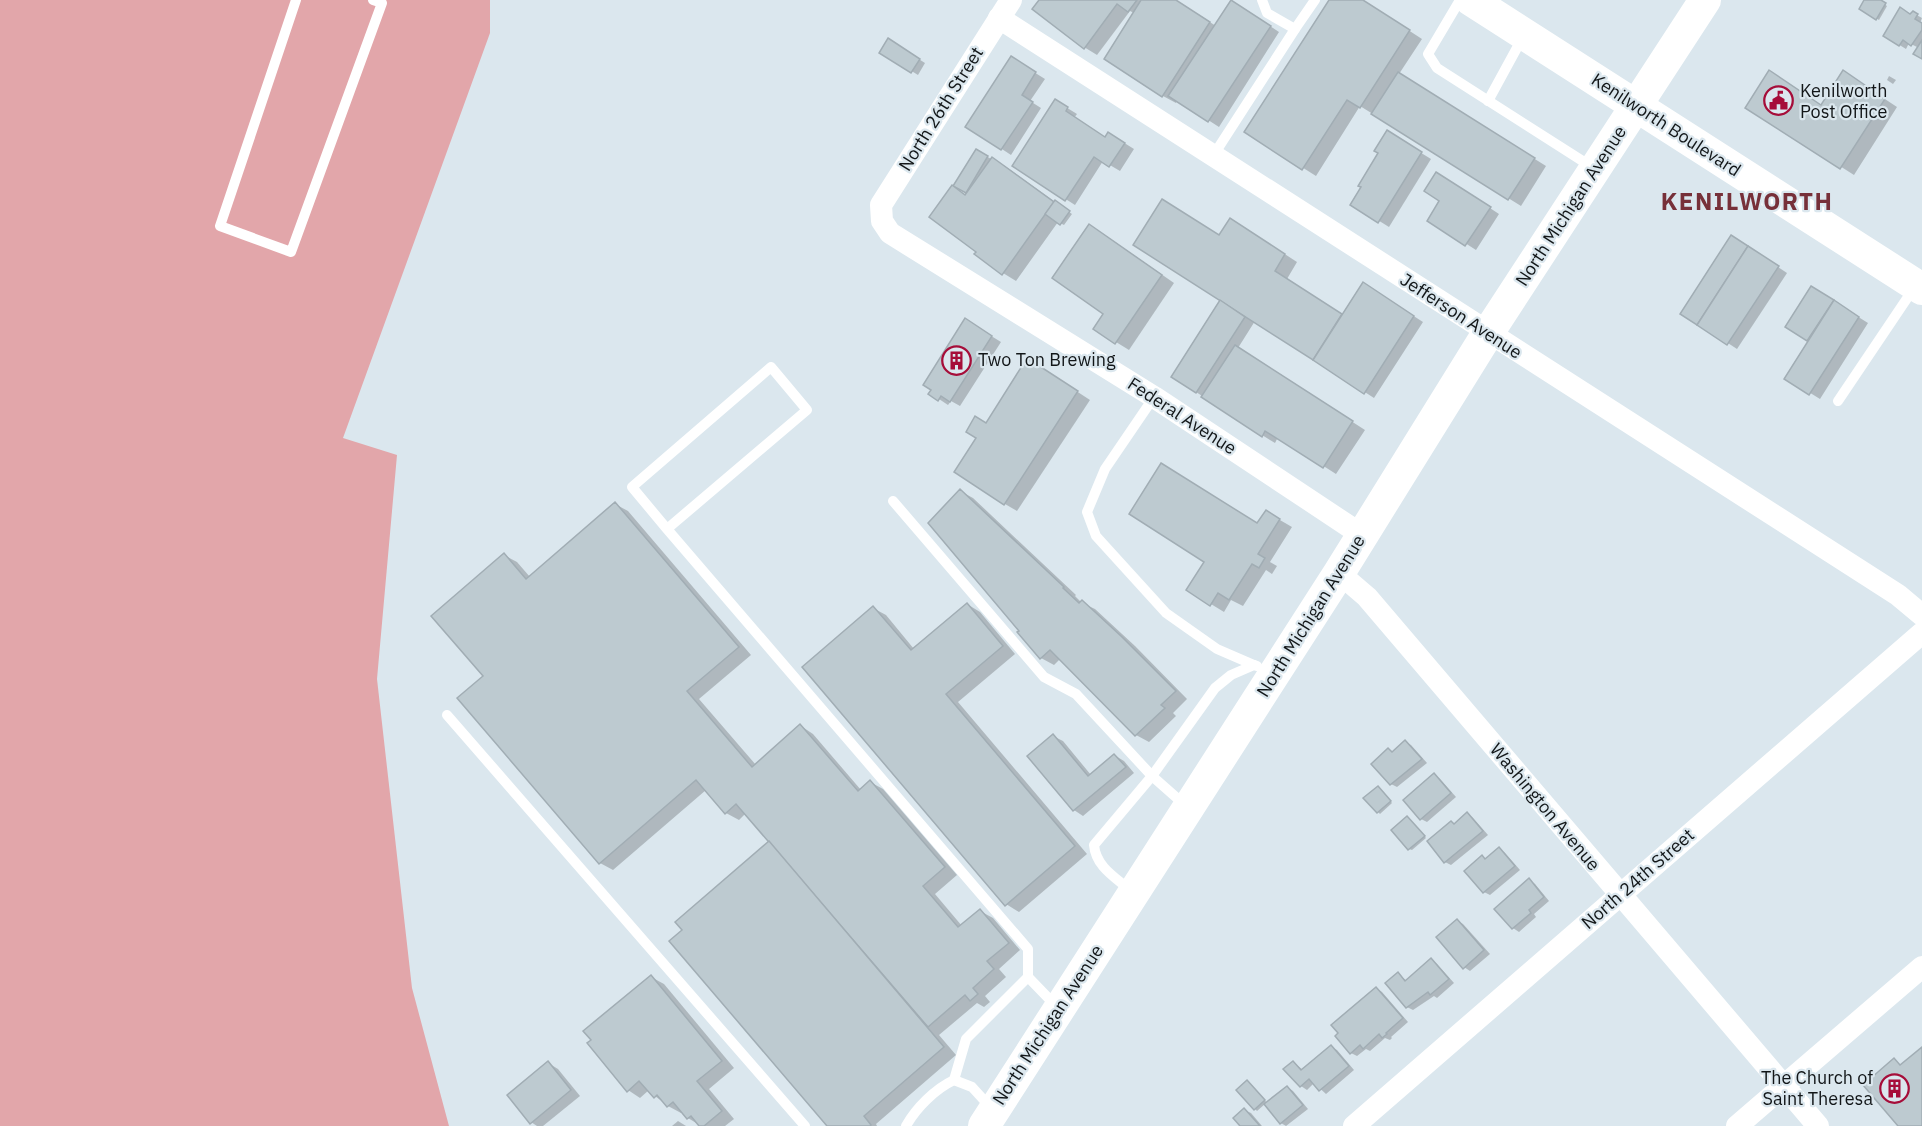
<svg xmlns="http://www.w3.org/2000/svg" width="1922" height="1126" font-family="'IBM Plex Sans',sans-serif">
	<style>
		.green { fill: #e2a6aa }
		.shadow { fill: #0003 }
		.building { fill: #bdcad0; stroke: #a1adb4; stroke-width: 1.5 }
		.lines { fill: none; stroke-linecap: round; stroke-linejoin: round }
		.lane { stroke: #fff; stroke-width: 10 }
		.street { stroke: #fff; stroke-width: 22 }
		.secondary { stroke: #fff; stroke-width: 32 }
		.labels { text-anchor: middle; stroke-width: 4.5; stroke-linejoin: round; paint-order: stroke }
		.poi-label { font-size: 18px; fill: #121618; stroke: #dbe7ee; text-anchor: start }
		.street-label { font-size: 18px; fill: #121618; stroke: #dbe7ee }
		.district-label { font-size: 24px; font-weight: bold; letter-spacing: 1.5px; fill: #773039; stroke: #dbe7ee }
	</style>
	<rect width="100%" height="100%" fill="#dbe7ee"/>
	<path class="green" d="M0,0H490V33L343,438L397,455L377,679L412,988L449,1126H0Z"/>
	<g class="shadow">
		<path d="M1041,0H1175L1216,26L1241,7L1279,32L1219,127L1177,100L1176,103L1163,96L1106,59L1134,13L1130,11L1097,55L1084,47Z"/>
		<path d="M1331,0H1362L1422,39L1399,74L1546,166L1521,206L1360,106L1316,176L1246,132Z"/>
		<path d="M1866,0H1878L1887,6L1879,20L1861,8Z"/>
		<path d="M1913,13L1922,18L1920,23L1922,24V57L1919,48L1909,43L1906,49L1885,36Z"/>
		<path d="M888,40L925,63L918,75L881,52Z"/>
		<path d="M1021,64L1045,79L1030,101L1041,108L1011,155L967,126Z"/>
		<path d="M1844,72L1897,107L1854,175L1747,107L1822,106Z"/>
		<path d="M1889,76L1896,80L1893,84L1887,80Z"/>
		<path d="M1056,101L1077,114L1074,118L1106,138L1118,139L1134,149L1120,171L1103,161L1075,205L1014,166Z"/>
		<path d="M1397,138L1431,159L1389,227L1352,204Z"/>
		<path d="M976,151L1005,166L1072,214L1064,225L1058,222L1016,281L1003,273L978,251L952,187L965,194L967,192L955,185Z"/>
		<path d="M1446,179L1499,214L1476,250L1429,220L1441,201Z"/>
		<path d="M1243,227L1297,262L1287,279L1343,316L1373,290L1423,322L1374,398L1255,321L1238,348L1365,430L1336,474L1278,437L1275,443L1262,435L1196,392L1222,300L1220,236Z"/>
		<path d="M1102,233L1174,283L1129,350L1116,342L1105,313Z"/>
		<path d="M1741,242L1787,273L1737,349L1682,313Z"/>
		<path d="M1812,288L1868,323L1820,399L1786,378L1809,341L1787,327Z"/>
		<path d="M975,326L1001,342L960,406L951,401L948,405L930,393Z"/>
		<path d="M1041,368L1090,400L1017,511L1005,504L986,425Z"/>
		<path d="M960,491L973,498L1076,595L1075,596L1082,603L1095,609L1135,646L1187,699L1173,713L1176,716L1149,742L1136,735L1061,658L1054,665L1041,658L1021,631Z"/>
		<path d="M615,504L628,511L751,655L699,699L756,765L801,726L813,734L861,790L870,782L883,789L957,875L935,894L962,926L980,911L993,918L1020,950L999,969L1006,977L985,996L990,1002L984,1007L977,1003L939,1035L956,1055L876,1124L877,1126H829L771,842L746,813L739,820L726,813L706,790L613,870L600,863L485,677L504,555L517,562L530,577Z"/>
		<path d="M1266,512L1292,527L1270,562L1277,566L1272,574L1266,570L1243,606L1231,600L1224,612L1188,590L1258,525Z"/>
		<path d="M967,604L980,612L1015,654L958,702L1087,854L1019,912L1006,904L873,608L886,615L914,649Z"/>
		<path d="M1053,736L1063,741L1091,775L1114,755L1124,761L1134,773L1083,816L1074,810Z"/>
		<path d="M1405,742L1411,745L1427,763L1397,787L1391,784L1389,750L1394,752Z"/>
		<path d="M1434,775L1440,779L1456,797L1427,822L1421,819L1405,800Z"/>
		<path d="M1380,789L1392,803L1380,814L1378,812Z"/>
		<path d="M1467,814L1473,818L1488,835L1451,865L1445,862L1455,825Z"/>
		<path d="M1408,817L1426,838L1412,850L1409,849Z"/>
		<path d="M1499,849L1505,853L1520,870L1490,895L1484,892Z"/>
		<path d="M1529,880L1535,884L1549,901L1534,914L1536,917L1519,932L1513,928Z"/>
		<path d="M1457,921L1463,924L1490,954L1470,971L1464,967Z"/>
		<path d="M1431,960L1437,964L1454,983L1437,998L1434,996L1413,1010L1407,1007L1398,974L1407,981Z"/>
		<path d="M651,977L664,984L734,1068L709,1089L734,1119L725,1126H701L688,1118L683,1112L681,1113L668,1106L655,1096L649,1090L640,1098L628,1090Z"/>
		<path d="M1376,988L1382,992L1408,1022L1391,1037L1392,1038L1390,1040L1385,1038L1370,1051L1366,1049L1357,1056L1351,1053Z"/>
		<path d="M1331,1047L1337,1050L1354,1070L1326,1094L1314,1083L1307,1090L1301,1086L1293,1062L1303,1070Z"/>
		<path d="M548,1063L558,1069L580,1096L543,1126H537L531,1122Z"/>
		<path d="M1250,1083L1267,1103L1287,1087L1293,1091L1308,1109L1286,1126L1281,1123L1265,1104L1257,1111L1255,1109Z"/>
		<path d="M1244,1110L1251,1113L1262,1126H1242Z"/>
		<path d="M678,1121L686,1126H672Z"/>
	</g>
	<g class="building">
		<path d="M1039,0H1137L1128,12L1117,4L1084,49L1032,9Z"/>
		<path d="M1141,0H1176L1210,22L1162,97L1104,59Z"/>
		<path d="M1231,0L1271,26L1208,122L1168,96Z"/>
		<path d="M1329,0H1363L1410,30L1360,108L1347,100L1302,170L1244,132Z"/>
		<path d="M1864,0H1881L1886,3L1876,20L1859,9Z"/>
		<path d="M1900,7L1910,14L1913,11L1918,14L1915,19L1922,23V30L1911,46L1903,40L1899,46L1883,36Z"/>
		<path d="M888,38L920,59L911,73L879,53Z"/>
		<path d="M1922,40V59L1913,54Z"/>
		<path d="M1011,56L1036,72L1022,95L1033,102L1001,150L965,127Z"/>
		<path d="M1769,70L1821,105L1843,70L1885,99L1840,169L1745,108Z"/>
		<path d="M1398,72L1535,158L1508,200L1371,114Z"/>
		<path d="M1055,99L1068,107L1066,111L1105,137L1108,132L1125,143L1109,167L1094,157L1065,201L1012,166Z"/>
		<path d="M1387,130L1422,152L1378,223L1350,205L1361,187L1358,186L1378,153L1374,151Z"/>
		<path d="M976,149L988,156L966,193L953,186Z"/>
		<path d="M992,157L1054,202L1002,275L974,254L976,252L929,217L952,185L965,195Z"/>
		<path d="M1436,172L1491,207L1465,246L1427,221L1439,201L1424,191Z"/>
		<path d="M1162,199L1219,235L1230,218L1285,254L1275,271L1342,314L1313,360L1133,245Z"/>
		<path d="M1055,200L1070,211L1060,225L1045,214Z"/>
		<path d="M1089,224L1162,275L1115,344L1093,329L1103,314L1052,278Z"/>
		<path d="M1731,235L1748,246L1697,325L1680,314Z"/>
		<path d="M1748,246L1779,266L1727,345L1697,325Z"/>
		<path d="M1363,282L1414,316L1364,394L1313,360Z"/>
		<path d="M1811,286L1834,300L1807,341L1785,327Z"/>
		<path d="M1220,300L1245,317L1196,393L1171,377Z"/>
		<path d="M1834,300L1859,317L1809,395L1784,379Z"/>
		<path d="M965,318L992,336L950,402L941,396L938,401L928,394L931,390L923,385Z"/>
		<path d="M1235,345L1353,421L1323,468L1265,431L1262,437L1201,397Z"/>
		<path d="M1027,358L1078,391L1004,505L954,472L976,438L966,432L975,416L986,423Z"/>
		<path d="M1161,463L1257,523L1266,510L1280,519L1258,554L1265,558L1259,568L1252,564L1229,600L1218,593L1210,606L1186,590L1204,562L1129,514Z"/>
		<path d="M960,489L1064,587L1063,588L1079,603L1082,600L1122,637L1176,691L1161,705L1165,708L1135,736L1050,650L1040,659L1017,632L1019,631L928,523Z"/>
		<path d="M615,502L739,647L687,691L752,767L800,724L858,791L870,780L945,867L923,886L958,927L980,909L1009,943L987,961L994,969L973,988L978,994L970,1001L965,995L928,1027L736,804L725,814L696,780L599,864L457,698L483,676L431,616L504,553L526,579Z"/>
		<path d="M967,603L1003,646L946,694L1075,846L1005,906L802,667L873,606L911,650Z"/>
		<path d="M1053,734L1088,776L1114,754L1126,767L1073,811L1027,756Z"/>
		<path d="M1405,740L1422,759L1390,785L1371,764L1388,748L1392,752Z"/>
		<path d="M1434,773L1451,793L1420,820L1403,800Z"/>
		<path d="M1378,786L1391,801L1377,813L1363,798Z"/>
		<path d="M1467,812L1483,831L1444,863L1427,841L1451,821L1454,824Z"/>
		<path d="M1407,816L1425,836L1408,850L1391,830Z"/>
		<path d="M769,841L944,1047L864,1116L871,1125L870,1126H827L669,941L682,930L675,922Z"/>
		<path d="M1499,847L1515,866L1483,893L1464,871L1482,855L1485,859Z"/>
		<path d="M1529,878L1544,897L1529,910L1531,913L1512,929L1494,909Z"/>
		<path d="M1457,919L1484,950L1463,969L1436,937Z"/>
		<path d="M1431,958L1449,979L1430,995L1428,992L1406,1008L1385,983L1398,972L1405,981Z"/>
		<path d="M651,975L722,1061L697,1081L722,1111L704,1126H699L691,1116L687,1119L673,1102L667,1107L657,1095L654,1098L639,1081L627,1092L587,1043L591,1040L583,1031Z"/>
		<path d="M1376,987L1403,1018L1386,1033L1387,1034L1382,1038L1379,1034L1363,1049L1360,1045L1350,1054L1335,1036L1338,1033L1331,1025Z"/>
		<path d="M1331,1045L1349,1066L1319,1091L1309,1079L1300,1087L1283,1069L1293,1061L1301,1070Z"/>
		<path d="M1922,1047V1126H1898L1863,1085L1894,1058L1900,1065Z"/>
		<path d="M548,1061L571,1090L530,1124L507,1095Z"/>
		<path d="M1247,1080L1265,1100L1254,1110L1236,1090Z"/>
		<path d="M1287,1086L1303,1105L1280,1124L1264,1104Z"/>
		<path d="M1244,1108L1260,1126H1240L1233,1118Z"/>
	</g>
	<g class="lines">
		<g class="lane">
			<path d="M296,0L220,226L291,252L382,3L373,0"/>
			<path d="M1262,0L1267,13L1295,29L1315,0"/>
			<path d="M1460,0L1428,54L1437,68L1592,167"/>
			<path d="M1488,101L1524,35"/>
			<path d="M1213,156L1295,29"/>
			<path d="M1154,397L1105,469L1087,512L1096,536L1166,613L1217,649L1254,665"/>
			<path d="M1838,401L1914,288"/>
			<path d="M893,501L1044,677L1076,694L1152,776L1186,806"/>
			<path d="M667,529L807,410L771,367L632,487L667,529L1028,949V977"/>
			<path d="M447,715L805,1126"/>
			<path d="M1131,891C1115,877 1096,867 1094,845L1152,776L1215,688L1231,675L1254,665L1257,666"/>
			<path d="M954,1080L966,1039L1028,977L1056,1006"/>
			<path d="M906,1126C916,1108 935,1089 954,1080L972,1087L992,1109"/>
		</g>
		<g class="street">
			<path d="M1011,0L881,205L882,221L890,233L1154,397L1362,535"/>
			<path d="M999,18L1898,595L1922,615"/>
			<path d="M1339,573L1367,597L1818,1126"/>
			<path d="M1354,1126L1922,633"/>
			<path d="M1737,1126L1922,967"/>
		</g>
		<g class="secondary">
			<path d="M1471,0L1922,289"/>
			<path d="M984,1126L1339,573L1488,333L1705,0"/>
		</g>
	</g>
	<defs>
		<symbol id="civic-ring" viewBox="-11 -11 22 22"><circle r="9.5" fill="#dbe7ee" stroke="#a60d39" stroke-width="1.5"/><path d="M-.6-6.5H3V-4.5H.6V-3L4-1V1h2V6H-6V1h2V-1L-.6-3ZM-1.2 2.5V6h2.4V2.5Z" fill="#a60d39"/></symbol>
		<symbol id="building-ring" viewBox="-11 -11 22 22"><circle r="9.5" fill="#dbe7ee" stroke="#a60d39" stroke-width="1.5"/><path d="M-4-6H4V6H1V3H-1V6H-4ZM-2.5-4.3h1.7v1.8h-1.7ZM.8-4.3h1.7v1.8H.8ZM-2.5-1h1.7V.8h-1.7ZM.8-1h1.7V.8H.8Z" fill="#a60d39"/></symbol>
	</defs>
	<g fill-rule="evenodd">
		<use href="#civic-ring" x="1762" y="84" width="33" height="33"/>
		<use href="#building-ring" x="940" y="344" width="33" height="33"/>
		<use href="#building-ring" x="1878" y="1072" width="33" height="33"/>
	</g>
	<g class="labels">
		<g class="poi-label">
			<text x="1800" y="97">Kenilworth<tspan x="1800" dy="21">Post Office</tspan></text>
			<text x="978" y="366">Two Ton Brewing</text>
			<text x="1873" y="1084" text-anchor="end">The Church of<tspan x="1873" dy="21">Saint Theresa</tspan></text>
		</g>
		<g class="street-label">
			<text transform="translate(941 109) rotate(-58)" y="6">North 26th Street</text>
			<text transform="translate(1666 125) rotate(33)" y="6">Kenilworth Boulevard</text>
			<text transform="translate(1571 206) rotate(-57)" y="6">North Michigan Avenue</text>
			<text transform="translate(1461 316) rotate(33)" y="6">Jefferson Avenue</text>
			<text transform="translate(1182 416) rotate(33)" y="6">Federal Avenue</text>
			<text transform="translate(1311 616) rotate(-58)" y="6">North Michigan Avenue</text>
			<text transform="translate(1545 807) rotate(50)" y="6">Washington Avenue</text>
			<text transform="translate(1638 879) rotate(-41)" y="6">North 24th Street</text>
			<text transform="translate(1048 1025) rotate(-57)" y="6">North Michigan Avenue</text>
		</g>
		<g class="district-label">
			<text x="1747" y="210">KENILWORTH</text>
		</g>
	</g>
</svg>
